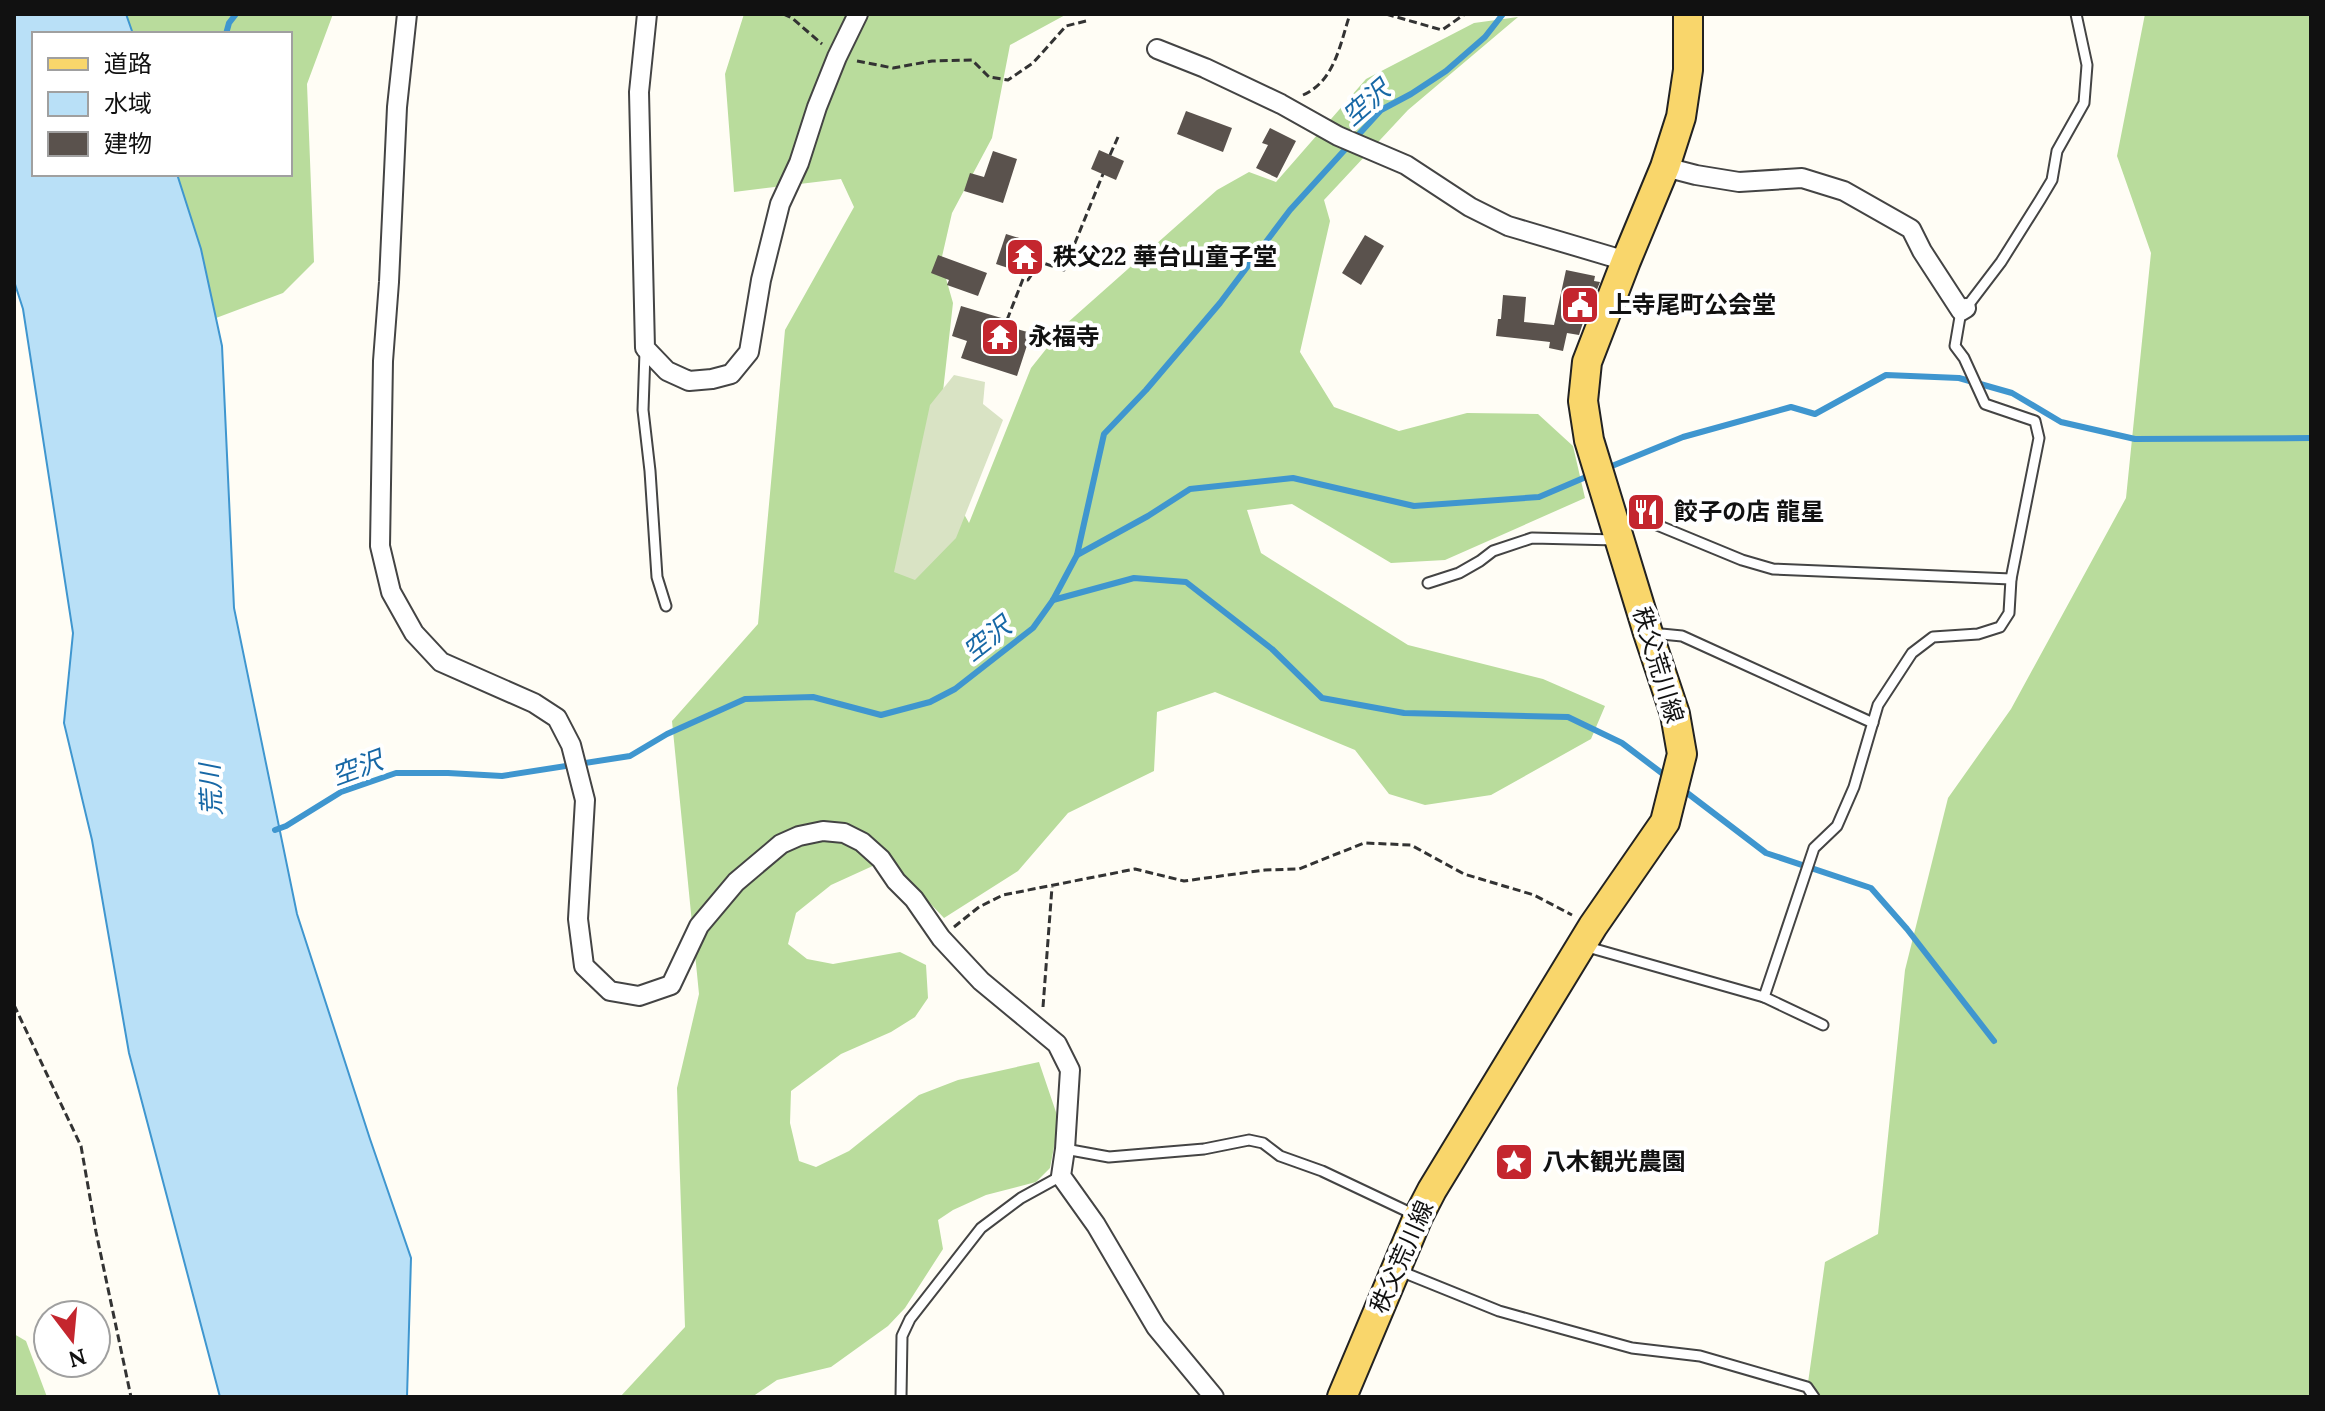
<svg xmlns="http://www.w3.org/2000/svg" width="2325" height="1411" font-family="Lora,'Noto Sans JP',serif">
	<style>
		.forest { fill: #b9dc9c }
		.cemetery { fill: #d9e3c4 }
		.water { fill: #b9e0f7; stroke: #3f96cf; stroke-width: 2 }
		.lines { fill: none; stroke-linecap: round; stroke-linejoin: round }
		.stream { stroke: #3f96cf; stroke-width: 6 }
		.building { fill: #5a524d }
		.service-casing { stroke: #444; stroke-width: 13 }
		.minor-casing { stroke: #444; stroke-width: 22 }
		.primary-casing { stroke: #222; stroke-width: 32 }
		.path { stroke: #333; stroke-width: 3; stroke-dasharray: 8 4; stroke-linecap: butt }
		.service { stroke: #fff; stroke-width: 9 }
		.minor { stroke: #fff; stroke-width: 18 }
		.primary { stroke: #f9d66b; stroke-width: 28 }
		.labels { text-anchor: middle; stroke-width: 8; stroke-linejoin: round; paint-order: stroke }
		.poi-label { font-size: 24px; font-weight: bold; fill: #111; stroke: #fff; text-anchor: start }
		.street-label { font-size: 24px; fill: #111; stroke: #fff }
		.water-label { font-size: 26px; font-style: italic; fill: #1768a6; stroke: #fff }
	</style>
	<rect width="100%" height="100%" fill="#fffdf5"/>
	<g class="forest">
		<path d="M126,14H333L307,84L314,262L283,293L216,318L201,249L177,174H290V34H133Z"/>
		<path d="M744,14H1067L1010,45L992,138L952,213L941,261L953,303L935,462L969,523L1031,368L1066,324L1217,190L1249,172L1276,182L1366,79L1474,23L1518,17L1408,110L1324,200L1330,221L1300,352L1334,407L1399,431L1467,413L1538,414L1573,446L1585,498L1445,560L1391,563L1292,504L1247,510L1261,553L1408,645L1543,679L1605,706L1591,739L1491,795L1425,805L1389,794L1355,750L1215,692L1157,712L1154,771L1068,813L1018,871L944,918L888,859L831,885L796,913L788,944L807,959L833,964L900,952L926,965L928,998L915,1017L891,1032L841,1054L791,1091L790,1123L799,1161L816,1167L849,1151L919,1095L958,1080L1039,1062L1059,1121L1050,1168L1036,1182L986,1195L953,1210L938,1220L943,1249L905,1308L888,1326L831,1367L777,1380L752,1397H620L685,1327L677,1088L699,994L672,721L758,624L785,330L854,207L841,179L734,192L725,74Z"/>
		<path d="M2145,14H2311V1397H1806L1825,1262L1878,1234L1905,970L1948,798L2011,709L2126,498L2151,253L2117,156Z"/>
		<path d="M14,1334L26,1341L47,1397H14Z"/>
	</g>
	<path class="cemetery" d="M954,375L985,382L983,404L1003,420L956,538L915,580L894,572L930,405Z"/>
	<path class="water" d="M14,14H126L133,34H34V174H177L201,249L222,346L234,608L297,914L370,1139L411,1258L407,1397H220L129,1053L92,840L64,723L73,633L23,309L14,281Z"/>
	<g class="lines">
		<g class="stream">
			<path d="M226,34L229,23L236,14"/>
			<path d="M1607,468L1683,437L1791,407L1815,414L1886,375L1959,378L2012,393L2061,422L2135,439L2311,438"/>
			<path d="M1077,555L1148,516L1190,489L1293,478L1414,506L1539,497L1593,474"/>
			<path d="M1053,600L1134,578L1186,582L1272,649L1322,698L1404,713L1568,717L1622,743L1667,777"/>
			<path d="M1682,789L1766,853L1871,888L1907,929L1994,1041"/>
			<path d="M275,830L286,826L341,792L396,773H448L502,776L630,756L667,734L745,699L813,697L881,715L930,702L955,689L1033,628L1053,600L1077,555L1104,434L1146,390L1220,303L1290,210L1381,110L1411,94L1446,71L1485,37L1503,14"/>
		</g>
	</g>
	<g class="building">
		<path d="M1186,111L1232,128L1223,152L1177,134Z"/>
		<path d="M1270,128L1296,141L1277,178L1256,168L1268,145L1262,143Z"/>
		<path d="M1099,150L1124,161L1116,180L1091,169Z"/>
		<path d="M993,151L1017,159L1003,203L964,191L970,173L984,177Z"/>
		<path d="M1006,234L1039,244L1029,275L996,264Z"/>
		<path d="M1365,235L1384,246L1361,285L1342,273Z"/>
		<path d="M938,255L987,273L978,296L947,285L949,280L931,273Z"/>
		<path d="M1566,270L1595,276L1594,281L1600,282L1592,302L1590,301L1579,335L1567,333L1563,351L1549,348L1550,342L1496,336L1498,319H1501L1503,295L1526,297L1524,322L1554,325Z"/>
		<path d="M961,306L1015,322L1013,328L1031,333L1017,376L961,358L967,341L952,336Z"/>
	</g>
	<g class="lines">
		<defs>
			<g id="service">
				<path d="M1966,308L2001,262L2040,200L2052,180L2057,151L2084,103L2087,65L2076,14"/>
				<path d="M645,352L643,410L650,471L657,577L666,606"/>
				<path d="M1617,528L1645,520L1742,560L1773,569L2011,579"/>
				<path d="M1428,583L1459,573L1480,561L1493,551L1532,538L1617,540"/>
				<path d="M1651,633L1682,636L1873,723"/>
				<path d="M1584,946L1764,997L1823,1025"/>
				<path d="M1764,997L1814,848L1837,826L1854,787L1878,705L1912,653L1933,637L1978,634L2000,627L2009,613L2011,579L2039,438L2035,421L1985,404L1964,358L1955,346L1961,311"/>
				<path d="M1065,1149L1109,1157L1204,1149L1249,1140L1263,1143L1280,1156L1322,1171L1415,1215"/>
				<path d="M1400,1271L1499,1311L1563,1329L1632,1348L1700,1356L1807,1387L1814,1397"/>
				<path d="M901,1397L902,1336L910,1319L981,1228L1021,1198L1061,1176"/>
			</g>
			<g id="minor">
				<path d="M407,14L397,107L389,282L383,361L380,546L391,592L414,633L441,662L534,703L557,718L571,745L585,800L578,919L584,966L610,991L639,996L671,985L699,926L736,882L781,844L799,836L823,831L844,833L862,842L881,859L896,881L914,899L941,938L981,981L1057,1044L1070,1070L1065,1149L1061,1176L1096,1225L1156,1327L1214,1397"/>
				<path d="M647,14L639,92L645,348L667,371L689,381L712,379L731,374L749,352L761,280L780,204L799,163L817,107L837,57L858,14"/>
				<path d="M1157,49L1205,68L1281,104L1338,136L1406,165L1470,207L1508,226L1626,261"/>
				<path d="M1665,167L1696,175L1739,182L1802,178L1844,191L1911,229L1922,251L1961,311L1966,308"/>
			</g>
			<path id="primary" d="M1342,1397L1418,1217L1432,1190L1593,926L1665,822L1682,754L1675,714L1648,633L1589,440L1583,401L1587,362L1626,261L1665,167L1681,117L1688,70V14"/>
		</defs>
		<use href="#service" class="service-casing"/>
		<use href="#minor" class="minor-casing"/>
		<use href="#primary" class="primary-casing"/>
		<g class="path">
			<path d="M783,14L792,18L822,44"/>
			<path d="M1386,14L1442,30L1465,14"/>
			<path d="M857,61L893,68L932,61L972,60L989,77L1008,80L1033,63L1066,26L1086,21"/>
			<path d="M1303,95C1335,81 1340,44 1350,14"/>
			<path d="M1110,155L1118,137"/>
			<path d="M1034,260L1064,270L1103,174"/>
			<path d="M1007,320L1023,279L1028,280L1040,262"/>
			<path d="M954,927L979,907L1003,895L1135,869L1184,881L1265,870L1299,869L1364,843L1411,845L1464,874L1534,895L1572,915"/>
			<path d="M14,1005L81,1146L96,1232L131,1397"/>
			<path d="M1043,1007L1052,887"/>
		</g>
		<use href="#service" class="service"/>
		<use href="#minor" class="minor"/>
		<use href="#primary" class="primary"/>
	</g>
	<defs>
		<symbol id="temple-square" viewBox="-11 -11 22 22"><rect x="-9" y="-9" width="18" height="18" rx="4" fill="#c4262e" stroke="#fff"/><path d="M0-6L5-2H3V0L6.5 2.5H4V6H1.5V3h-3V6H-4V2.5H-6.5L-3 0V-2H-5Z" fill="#fff"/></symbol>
		<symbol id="civic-square" viewBox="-11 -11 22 22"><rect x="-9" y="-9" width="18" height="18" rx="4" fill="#c4262e" stroke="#fff"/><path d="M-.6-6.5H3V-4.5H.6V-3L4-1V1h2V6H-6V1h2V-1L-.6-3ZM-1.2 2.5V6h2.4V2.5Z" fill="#fff"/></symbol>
		<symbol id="restaurant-square" viewBox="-11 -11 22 22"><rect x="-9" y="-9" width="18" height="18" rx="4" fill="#c4262e" stroke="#fff"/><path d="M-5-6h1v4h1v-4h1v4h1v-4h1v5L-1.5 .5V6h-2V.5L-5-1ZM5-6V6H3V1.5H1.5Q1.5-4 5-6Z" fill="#fff"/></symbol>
		<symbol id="sight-square" viewBox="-11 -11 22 22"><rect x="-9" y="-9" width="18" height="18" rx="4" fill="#c4262e" stroke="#fff"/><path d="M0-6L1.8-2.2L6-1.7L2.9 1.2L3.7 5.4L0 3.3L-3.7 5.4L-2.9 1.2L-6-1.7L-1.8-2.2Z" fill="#fff"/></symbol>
	</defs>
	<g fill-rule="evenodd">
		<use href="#temple-square" x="1003" y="235" width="44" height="44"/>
		<use href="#civic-square" x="1558" y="283" width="44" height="44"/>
		<use href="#temple-square" x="978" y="315" width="44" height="44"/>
		<use href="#restaurant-square" x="1624" y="490" width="44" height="44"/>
		<use href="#sight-square" x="1492" y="1140" width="44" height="44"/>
	</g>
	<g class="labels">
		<g class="poi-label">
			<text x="1053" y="265">秩父22 華台山童子堂</text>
			<text x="1608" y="313">上寺尾町公会堂</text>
			<text x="1028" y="345">永福寺</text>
			<text x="1674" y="520">餃子の店 龍星</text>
			<text x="1542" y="1170">八木観光農園</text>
		</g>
		<g class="street-label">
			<text transform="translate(1658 665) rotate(73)" y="8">秩父荒川線</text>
			<text transform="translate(1402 1257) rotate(-66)" y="8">秩父荒川線</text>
		</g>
		<g class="water-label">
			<text transform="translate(1366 103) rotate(-41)" y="9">空沢</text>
			<text transform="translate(987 639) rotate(-38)" y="9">空沢</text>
			<text transform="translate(357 768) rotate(-20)" y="9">空沢</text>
			<text transform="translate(211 790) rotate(-93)" y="9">荒川</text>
		</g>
	</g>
	<rect width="2325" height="1411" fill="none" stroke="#111111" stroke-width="32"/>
	<rect x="32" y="32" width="260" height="144" fill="#ffffff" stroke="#a0a0a0" stroke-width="2"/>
	<rect x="48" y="58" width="40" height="12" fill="#f9d66b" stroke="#a0a0a0" stroke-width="2"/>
	<text x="104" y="72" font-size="24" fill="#111111">道路</text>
	<rect x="48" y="92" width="40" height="24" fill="#b9e0f7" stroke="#a0a0a0" stroke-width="2"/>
	<text x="104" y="112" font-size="24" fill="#111111">水域</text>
	<rect x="48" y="132" width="40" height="24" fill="#5a524d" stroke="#a0a0a0" stroke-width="2"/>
	<text x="104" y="152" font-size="24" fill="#111111">建物</text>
	<g transform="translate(72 1339) rotate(164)"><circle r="38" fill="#ffffff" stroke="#a0a0a0" stroke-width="2"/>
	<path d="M0-6L14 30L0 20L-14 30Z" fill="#c4262e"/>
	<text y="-12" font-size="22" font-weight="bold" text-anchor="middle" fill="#111111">N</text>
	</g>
</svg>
